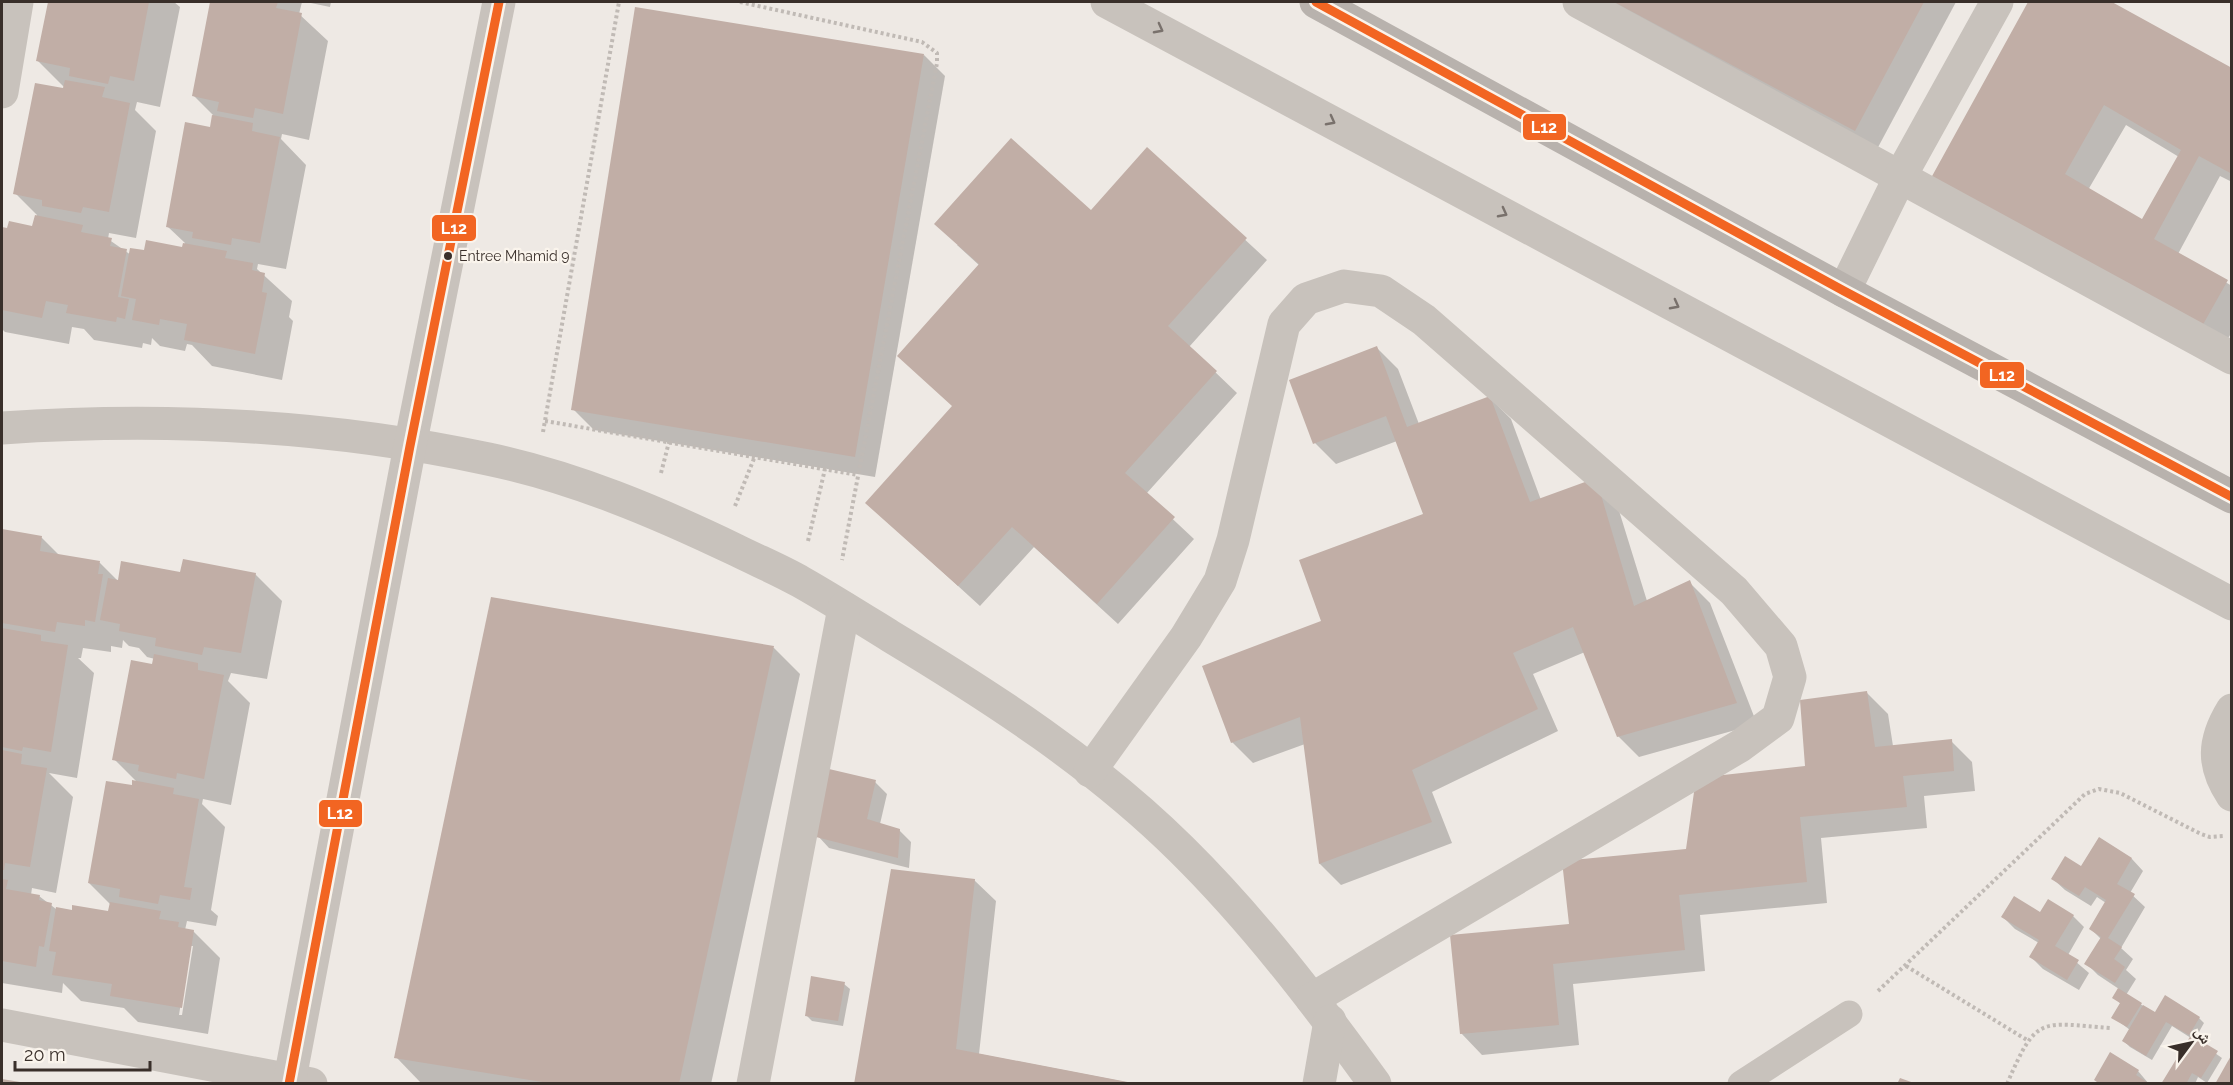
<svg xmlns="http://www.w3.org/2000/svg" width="2233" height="1085" font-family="Raleway,'Noto Naskh Arabic',sans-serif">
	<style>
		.shadow { fill: #0003; fill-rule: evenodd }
		.building { fill: #c1aea6; fill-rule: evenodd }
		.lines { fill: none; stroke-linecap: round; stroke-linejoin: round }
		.path { stroke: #c0bab5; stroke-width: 4; stroke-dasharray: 3 3; stroke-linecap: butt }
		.service { stroke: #c8c2bc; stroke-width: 27 }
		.minor { stroke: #c8c2bc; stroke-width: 33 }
		.secondary { stroke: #b8b2ad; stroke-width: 33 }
		.bus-1-casing { stroke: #faf4ec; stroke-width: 14 }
		.bus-1 { stroke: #f26522; stroke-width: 9 }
		.oneway { stroke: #79716c }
		.bus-dot { fill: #392f2a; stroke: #faf4ec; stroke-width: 2 }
		.labels { text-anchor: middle; stroke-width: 4.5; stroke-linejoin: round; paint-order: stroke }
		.bus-label { font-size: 14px; fill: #392f2a; stroke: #faf4ec; text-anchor: start }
		.line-badge { stroke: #faf4ec; stroke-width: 2 }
		.badge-label { font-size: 16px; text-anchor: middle; font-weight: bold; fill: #fff }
	</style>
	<rect width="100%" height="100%" fill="#eee9e4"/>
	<g class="shadow">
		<path d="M50,2H174L180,7L160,107L137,102L135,110L156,131L136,238L109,233L108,239L131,255L183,249L185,243L167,226L211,129L213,115L194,96L212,2H302L299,14L328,41L309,140L282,134L281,139L306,165L286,269L258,264L257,269L292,301L289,317L293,321L282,380L212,366L192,345L187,344L185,351L160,346L152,338L151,345L143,343L142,348L94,340L84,329L72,327L69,344L5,332L2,329V228H34L37,215L15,193L68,91L38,61Z"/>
		<path d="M306,2H331L330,7Z"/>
		<path d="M1612,2H1956L1876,151Z"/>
		<path d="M2030,2H2109L2232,69V182L2220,176L2178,254L2232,286V332L2222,348L1933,178ZM2126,125L2179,157L2142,221L2088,190Z"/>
		<path d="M924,55L945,76L875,477L594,430L573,409Z"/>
		<path d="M1147,149L1267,260L1189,347L1237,393L1146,494L1194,539L1118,624L1034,547L980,606L867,503L953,407L980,266L957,245L1091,212Z"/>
		<path d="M1377,348L1398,369L1419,424L1490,398L1511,419L1541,500L1595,480L1616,501L1647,601L1689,582L1710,603L1757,724L1639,757L1618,736L1585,652L1533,674L1558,731L1432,792L1452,843L1341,885L1320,864L1305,744L1253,763L1232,742L1323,622L1425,515L1397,441L1336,464L1315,443Z"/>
		<path d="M2,531L42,538L60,556L100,563L119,582L182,574H255L282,601L267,679L231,673L228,681L250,703L231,805L203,799L202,804L225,827L211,910L218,916L216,926L187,921L185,930L193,931L220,958L208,1034L138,1022L124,1008L81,1001L63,983L62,993L2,983ZM123,640L129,646L139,648L147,657L155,659L114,759L138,783L133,787L89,883L111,905L109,913L56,909L39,896L31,895L32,888L56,893L73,797L49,773L77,778L94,673L78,658H81L83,648L111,652V646L122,648ZM190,946H193L182,1015H179Z"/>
		<path d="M492,599L774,648L800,674L711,1084H422L396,1057Z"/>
		<path d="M1867,693L1888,714L1893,746L1951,741L1972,762L1975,791L1924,796L1927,828L1821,838L1827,903L1700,915L1705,971L1573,984L1579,1045L1482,1055L1461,1033L1570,925L1687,850L1806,767Z"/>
		<path d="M875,782L887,794L880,824L899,830L911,842L909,868L829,848L818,836Z"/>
		<path d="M2099,840L2132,859L2143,871L2130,893L2145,907L2121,948L2133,959L2126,970L2136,979L2126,995L2156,1014L2199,1018L2204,1023L2195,1039L2222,1058L2207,1083L2198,1077L2195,1084H2163L2191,1038L2172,1026L2152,1060L2130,1047L2124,1041L2130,1030L2113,1017L2121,1004L2114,997L2119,989L2098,975L2086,963L2101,939L2091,929L2106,903L2097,897L2091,906L2065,890L2053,879L2082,868Z"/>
		<path d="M974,880L996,901L979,1054L1136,1084H856Z"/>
		<path d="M2040,914L2073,916L2084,927L2068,955L2089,973L2079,990L2043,969L2031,957L2039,943L2015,929L2003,917Z"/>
		<path d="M844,984L850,989L843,1026L812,1021L806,1015Z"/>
		<path d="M2138,1071L2149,1084H2100Z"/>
	</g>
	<g class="building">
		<path d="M48,2H149L134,81L110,76L108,84L69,76L70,68L36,61Z"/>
		<path d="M210,2H278L276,8L302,13L283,114L255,108L253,118L217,111L219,102L192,96Z"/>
		<path d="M1614,2H1924L1855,131Z"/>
		<path d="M2028,2H2112L2232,68V174L2199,156L2154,239L2228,280L2201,328L1931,178ZM2104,105L2181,150L2142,219L2065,174Z"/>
		<path d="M635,7L924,54L855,457L571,410Z"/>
		<path d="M65,80L105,87L102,97L130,103L109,212L83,207L81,213L42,206V200L13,194L35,83L63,88Z"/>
		<path d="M212,115L253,123L252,131L280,137L260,243L232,238L231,245L192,238L193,232L166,227L185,122L210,127Z"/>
		<path d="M1011,138L1091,210L1147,147L1247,238L1168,326L1217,371L1125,473L1175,517L1097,604L1012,527L958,586L865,503L952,406L897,356L979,264L934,224Z"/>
		<path d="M35,215L83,225L81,232L112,238L110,246L127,249L118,297L129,299L125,319L117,317L116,322L66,313L68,305L46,301L42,318L2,310V227L7,228L9,221L32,226Z"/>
		<path d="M146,240L182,247L183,243L227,251L225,258L253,263L252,270L265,273L262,292L267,293L255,354L184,340L187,324L160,319L159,325L132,320L136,299L121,296L130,248L144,250Z"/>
		<path d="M1377,346L1407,427L1490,396L1530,502L1596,478L1634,606L1690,580L1737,703L1617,737L1573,627L1513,653L1538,709L1412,770L1432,822L1319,864L1300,717L1231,743L1202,666L1321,621L1299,560L1423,514L1386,416L1313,444L1289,380Z"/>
		<path d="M2,529L42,536L40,551L100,561L98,574H103L95,622L85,620V626L57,622L55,632L2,623Z"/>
		<path d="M183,559L256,573L241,653L204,647L202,655L155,646L156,638L119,631L120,624L100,620L108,578L118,580L121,561L180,572Z"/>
		<path d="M491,597L774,646L679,1084H555L394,1058Z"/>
		<path d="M2,628L41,635V641L68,645L51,752L23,747L22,751L2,747Z"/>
		<path d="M154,654L198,663V670L224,675L204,779L177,773L176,779L138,771L139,765L112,760L131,660L152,664Z"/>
		<path d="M1867,691L1875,747L1952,739L1954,771L1903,776L1907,807L1800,817L1807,882L1679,895L1685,950L1553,964L1559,1025L1460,1034L1450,935L1569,924L1562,861L1686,849L1696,778L1805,766L1800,700Z"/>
		<path d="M2,750L22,754L21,764L47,768L30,867L5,863L4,870H2Z"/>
		<path d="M829,769L876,780L867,819L900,829L898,858L816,837Z"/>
		<path d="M132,780L174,788L173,794L199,799L184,887L192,888L190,900L160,895L158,904L119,897L120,889L88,883L106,781L132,785Z"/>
		<path d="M2099,837L2132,858L2117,884L2135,894L2108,938L2122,947L2114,959L2125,967L2115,983L2084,964L2101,937L2089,929L2106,900L2085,887L2079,896L2051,879L2065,856L2081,866Z"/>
		<path d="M891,869L975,879L956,1049L1138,1084H854Z"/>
		<path d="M2,879L8,880L6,889L40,895L39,900L52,903L44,947L39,946L36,967L2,961Z"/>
		<path d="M2014,896L2040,912L2048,899L2074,915L2055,946L2079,960L2067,980L2029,957L2039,940L2001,917Z"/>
		<path d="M110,902L161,911L159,919L179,922L178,927L194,930L182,1008L110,996L112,984L52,975L56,952L49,951L56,907L72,910V905L108,911Z"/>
		<path d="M811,976L845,982L838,1021L805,1016Z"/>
		<path d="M2118,988L2142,1003L2127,1027L2111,1018L2120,1003L2112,998Z"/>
		<path d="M2165,995L2200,1017L2189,1035L2166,1022L2146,1056L2122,1041L2143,1005L2155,1012Z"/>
		<path d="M2191,1035L2218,1051L2201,1078L2192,1073L2186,1084H2161Z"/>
		<path d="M2110,1052L2139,1070L2136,1075L2150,1084H2100L2094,1080Z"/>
		<path d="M2232,1054V1084H2215Z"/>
		<path d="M1900,1078L1914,1083V1084H1897Z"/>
		<path d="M2,1079L20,1082L19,1084H2Z"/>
	</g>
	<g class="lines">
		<g class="path">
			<path d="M740,2L922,42L937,53V63L842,560"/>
			<path d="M545,421L858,475"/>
			<path d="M543,432L619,2"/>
			<path d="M661,473L669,442"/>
			<path d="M735,506L755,456"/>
			<path d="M808,541L825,469"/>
			<path d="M1906,966L2027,1040"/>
			<path d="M1878,991L2085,794L2099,789L2120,793L2201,834L2210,837L2224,836"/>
			<path d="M2007,1084C2037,1014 2040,1023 2111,1028"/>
		</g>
		<path class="service" d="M1741,1084L1849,1014"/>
		<g class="minor">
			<path d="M1107,2L2232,604"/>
			<path d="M1579,2L2232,358"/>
			<path d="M2,92L17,2"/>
			<path d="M1844,291L1900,177L1997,2"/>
			<path d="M2,428C163,417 329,425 488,459C574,477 657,512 736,550C758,561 780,570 801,582C831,599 861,618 890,636C993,698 1095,764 1181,849C1253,920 1315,1001 1375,1084"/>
			<path d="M2232,710C2213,741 2212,765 2232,795"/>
			<path d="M1090,771L1186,637L1220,581L1233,540L1284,324L1306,299L1344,286L1381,291L1424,320L1734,591L1781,646L1790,677L1778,718L1740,746L1312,999"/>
			<path d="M2,1025L311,1084"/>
			<path d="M289,1084L410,446L499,2"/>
			<path d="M753,1084L844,608"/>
			<path d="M1319,1084L1330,1021"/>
		</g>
		<path class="secondary" d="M1316,2L1844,291L2232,497"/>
		<defs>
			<g id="bus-1">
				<path d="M1316,2L1844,291L2232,497"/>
				<path d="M289,1084L410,446L499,2"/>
			</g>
		</defs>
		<use href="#bus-1" class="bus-1-casing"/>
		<use href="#bus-1" class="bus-1"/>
	</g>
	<defs><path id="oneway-chevron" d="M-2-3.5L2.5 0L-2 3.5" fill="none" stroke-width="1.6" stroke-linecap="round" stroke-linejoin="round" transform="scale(1.5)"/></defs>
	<g class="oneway">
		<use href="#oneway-chevron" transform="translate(1159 29) rotate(28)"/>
		<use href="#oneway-chevron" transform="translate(1331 121) rotate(28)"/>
		<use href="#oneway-chevron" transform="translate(1503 213) rotate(28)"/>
		<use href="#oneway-chevron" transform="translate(1675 305) rotate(28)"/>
	</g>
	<circle class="bus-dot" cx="448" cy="256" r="5"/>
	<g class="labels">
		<g class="bus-label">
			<text x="459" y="261">Entree Mhamid 9</text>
		</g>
	</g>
	<g class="line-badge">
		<rect x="1522" y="113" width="45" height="28" rx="6" fill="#f26522"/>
		<rect x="431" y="214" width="46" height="28" rx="6" fill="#f26522"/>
		<rect x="1979" y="361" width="46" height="28" rx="6" fill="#f26522"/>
		<rect x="318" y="799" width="45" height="29" rx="6" fill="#f26522"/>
	</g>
	<g class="badge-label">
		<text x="1544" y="133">L12</text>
		<text x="454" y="234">L12</text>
		<text x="2002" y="381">L12</text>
		<text x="340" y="819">L12</text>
	</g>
	<rect width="2233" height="1085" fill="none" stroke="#392f2a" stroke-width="6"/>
	<g transform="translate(2191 1043) rotate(57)" stroke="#faf4ec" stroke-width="4.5" paint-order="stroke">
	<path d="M0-4.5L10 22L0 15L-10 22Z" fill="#392f2a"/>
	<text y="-9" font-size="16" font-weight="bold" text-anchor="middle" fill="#392f2a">ش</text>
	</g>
	<path d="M15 1061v9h135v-9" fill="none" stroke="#392f2a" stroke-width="3"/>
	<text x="24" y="1061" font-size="18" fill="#392f2a" stroke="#faf4ec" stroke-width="4.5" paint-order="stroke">20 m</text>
</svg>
